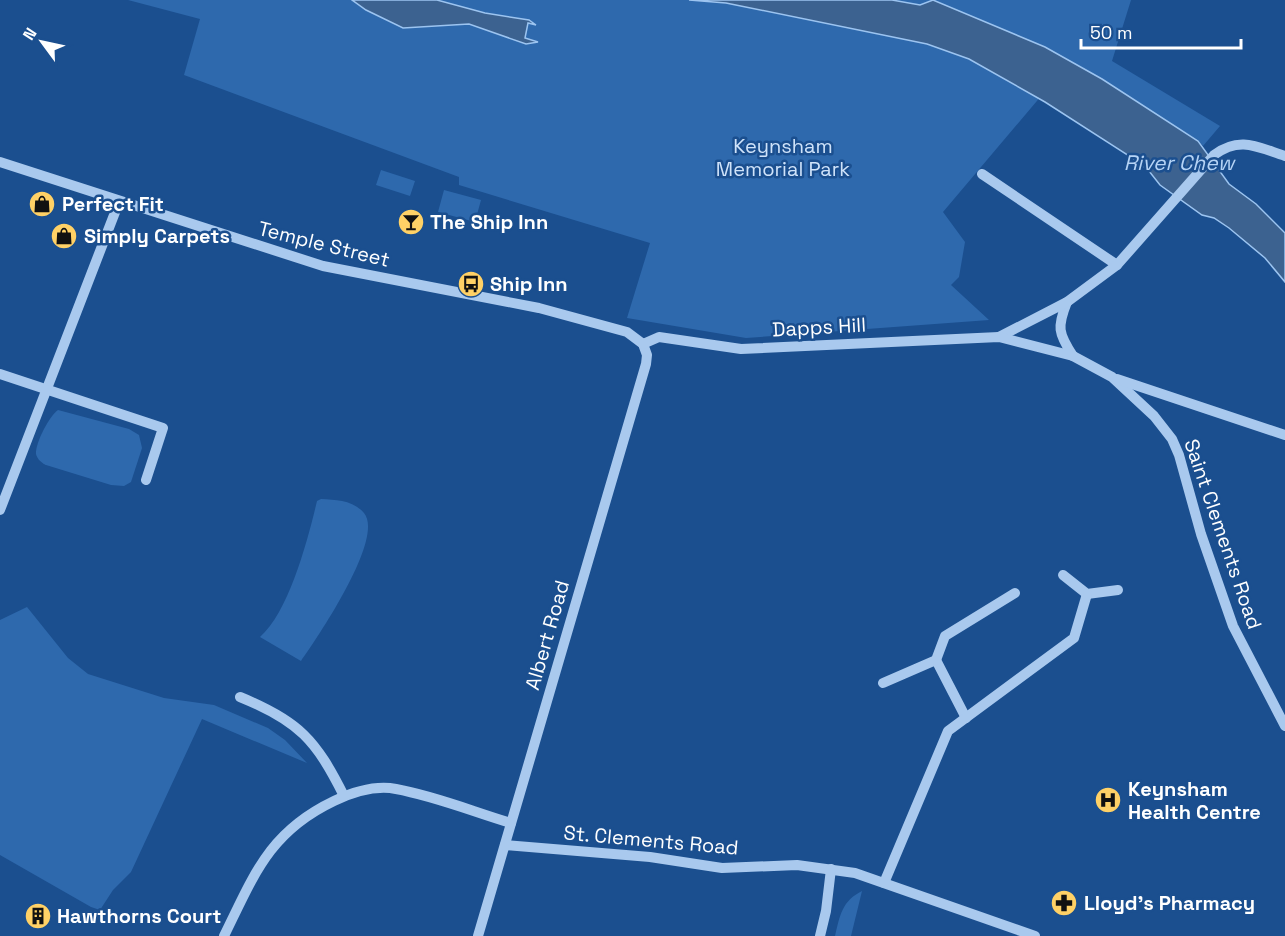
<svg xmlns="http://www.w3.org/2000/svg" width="1285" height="936" font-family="'Space Grotesk',sans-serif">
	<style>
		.green { fill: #2e69ad }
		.water { fill: #3c6290; stroke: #9cc4f0; stroke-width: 1.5 }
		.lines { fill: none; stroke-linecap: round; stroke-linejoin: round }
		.minor { stroke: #a9c9ee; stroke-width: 10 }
		.labels { text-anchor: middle; stroke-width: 5; stroke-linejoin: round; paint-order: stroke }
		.park-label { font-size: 20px; fill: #cfe3fa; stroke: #1b4f8f }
		.poi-label { font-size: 20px; font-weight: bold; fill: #fff; stroke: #1b4f8f; text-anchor: start }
		.street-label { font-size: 20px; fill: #fff; stroke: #1b4f8f }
		.water-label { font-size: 21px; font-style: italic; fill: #b5d3f5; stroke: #1b4f8f }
	</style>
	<rect width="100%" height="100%" fill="#1b4f8f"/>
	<g class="green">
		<path d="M128,0H1131L1112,61L1220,126L1203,146L1198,140L1069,63L943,212L965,242L959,277L951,285L989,320L746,338L627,318L650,243L459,185V177L184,75L200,19Z"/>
		<path d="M381,170L415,181L410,196L376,185Z"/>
		<path d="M444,190L481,200L475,222L438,212Z"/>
		<path d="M58,410L129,429L139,435L142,448L131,482L124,486L111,485L46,465C42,463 37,459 36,454C35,443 50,415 58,410Z"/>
		<path d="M321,499C336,500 353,500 364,513C385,538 318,637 301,661L260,637C289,612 308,539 317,501Z"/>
		<path d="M27,607L68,658L88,674L164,698L214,705L268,728L285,740L307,763L202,719L131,872L113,890L100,910L91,907L0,855V620Z"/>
		<path d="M862,891L851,936H835C840,915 842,901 862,891Z"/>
	</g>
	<g class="water">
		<path d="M352,0H437L485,13L529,20L536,25L528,23L525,38L538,42L526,44L469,24L403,28L366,10Z"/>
		<path d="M689,0H892L920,5L933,0L1045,47L1102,79L1198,141L1229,184L1256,204L1285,233V282L1265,258L1229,228L1214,218L1202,215L1160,185L1149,171L1134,159L1045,102L969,59L927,44L726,3Z"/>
	</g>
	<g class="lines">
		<g class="minor">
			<path d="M0,162L323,266L539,308L627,332L643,344L647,355L646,364L478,936"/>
			<path d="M982,174L1117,265"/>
			<path d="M1067,302C1057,327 1058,333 1073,356"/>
			<path d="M999,337L1067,302L1117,265L1214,155C1240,136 1257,147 1285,156"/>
			<path d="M643,344L659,337L741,349L999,337L1073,356L1112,377L1154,416L1172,439L1179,455L1201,534L1233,626L1285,726"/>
			<path d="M0,374L163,428L146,480"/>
			<path d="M1117,379L1285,435"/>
			<path d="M0,510L119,202"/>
			<path d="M1063,575L1087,594L1118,590"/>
			<path d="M936,660L966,718"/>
			<path d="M883,683L936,660L945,636L1015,593"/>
			<path d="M240,697C299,721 316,740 344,796"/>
			<path d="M505,845L650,857L722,868L797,865L855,873L1035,936"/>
			<path d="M884,883L948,731L1074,638L1087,594"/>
			<path d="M224,936C254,875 269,832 334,801C353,792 375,785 396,789C435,796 474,812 511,823"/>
			<path d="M820,936L826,911L831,869"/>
		</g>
	</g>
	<defs>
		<symbol id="shop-disc" viewBox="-11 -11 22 22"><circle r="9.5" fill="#ffd166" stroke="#1b4f8f"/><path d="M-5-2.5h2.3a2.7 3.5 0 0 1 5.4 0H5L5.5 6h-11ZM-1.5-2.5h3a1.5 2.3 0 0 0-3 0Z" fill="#111"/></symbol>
		<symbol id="bar-disc" viewBox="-11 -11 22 22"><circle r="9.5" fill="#ffd166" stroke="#1b4f8f"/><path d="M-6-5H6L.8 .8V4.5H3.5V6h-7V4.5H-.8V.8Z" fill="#111"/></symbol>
		<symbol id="bus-disc" viewBox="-11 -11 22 22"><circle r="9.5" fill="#ffd166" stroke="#1b4f8f"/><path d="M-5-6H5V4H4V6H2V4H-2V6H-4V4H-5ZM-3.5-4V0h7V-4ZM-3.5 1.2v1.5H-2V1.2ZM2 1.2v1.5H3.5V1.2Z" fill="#111"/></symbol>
		<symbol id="hospital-disc" viewBox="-11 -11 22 22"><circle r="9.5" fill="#ffd166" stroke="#1b4f8f"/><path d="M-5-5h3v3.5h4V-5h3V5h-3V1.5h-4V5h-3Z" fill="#111"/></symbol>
		<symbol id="pharmacy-disc" viewBox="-11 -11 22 22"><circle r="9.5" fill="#ffd166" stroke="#1b4f8f"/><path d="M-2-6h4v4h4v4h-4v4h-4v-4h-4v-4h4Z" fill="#111"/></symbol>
		<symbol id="building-disc" viewBox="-11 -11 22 22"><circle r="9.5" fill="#ffd166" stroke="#1b4f8f"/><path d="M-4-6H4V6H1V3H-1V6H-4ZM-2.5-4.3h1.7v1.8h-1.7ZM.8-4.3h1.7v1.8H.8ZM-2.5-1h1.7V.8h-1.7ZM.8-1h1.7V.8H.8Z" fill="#111"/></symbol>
	</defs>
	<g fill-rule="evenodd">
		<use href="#shop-disc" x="27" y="189" width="30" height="30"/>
		<use href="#bar-disc" x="396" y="207" width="30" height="30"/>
		<use href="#shop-disc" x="49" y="221" width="30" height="30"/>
		<use href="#bus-disc" x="456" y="269" width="30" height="30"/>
		<use href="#hospital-disc" x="1093" y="785" width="30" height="30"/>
		<use href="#pharmacy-disc" x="1049" y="888" width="30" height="30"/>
		<use href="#building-disc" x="23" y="901" width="30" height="30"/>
	</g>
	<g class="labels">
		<g class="park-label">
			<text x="783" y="153">Keynsham<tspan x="783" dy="23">Memorial Park</tspan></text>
		</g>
		<g class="poi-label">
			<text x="62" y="211">Perfect Fit</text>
			<text x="430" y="229">The Ship Inn</text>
			<text x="84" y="243">Simply Carpets</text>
			<text x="490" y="291">Ship Inn</text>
			<text x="1128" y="796">Keynsham<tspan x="1128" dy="23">Health Centre</tspan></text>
			<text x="1084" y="910">Lloyd's Pharmacy</text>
			<text x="57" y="923">Hawthorns Court</text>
		</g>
		<g class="street-label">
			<text transform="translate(324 244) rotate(14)" y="7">Temple Street</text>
			<text transform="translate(819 327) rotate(-3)" y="7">Dapps Hill</text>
			<text transform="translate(1223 534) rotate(71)" y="7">Saint Clements Road</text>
			<text transform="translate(547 635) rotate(-74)" y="7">Albert Road</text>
			<text transform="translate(651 840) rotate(5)" y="7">St. Clements Road</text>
		</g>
		<g class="water-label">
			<text x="1179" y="170">River Chew</text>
		</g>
	</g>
	<g transform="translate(42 42) rotate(303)" stroke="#1b4f8f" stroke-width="4.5" paint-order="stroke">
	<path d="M0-4.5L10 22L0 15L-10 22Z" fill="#ffffff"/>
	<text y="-9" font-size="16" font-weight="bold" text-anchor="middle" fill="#ffffff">N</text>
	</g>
	<path d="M1081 39v9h160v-9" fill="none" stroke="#ffffff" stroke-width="3"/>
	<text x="1090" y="39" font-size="18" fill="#ffffff" stroke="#1b4f8f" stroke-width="4.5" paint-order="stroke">50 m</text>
</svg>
